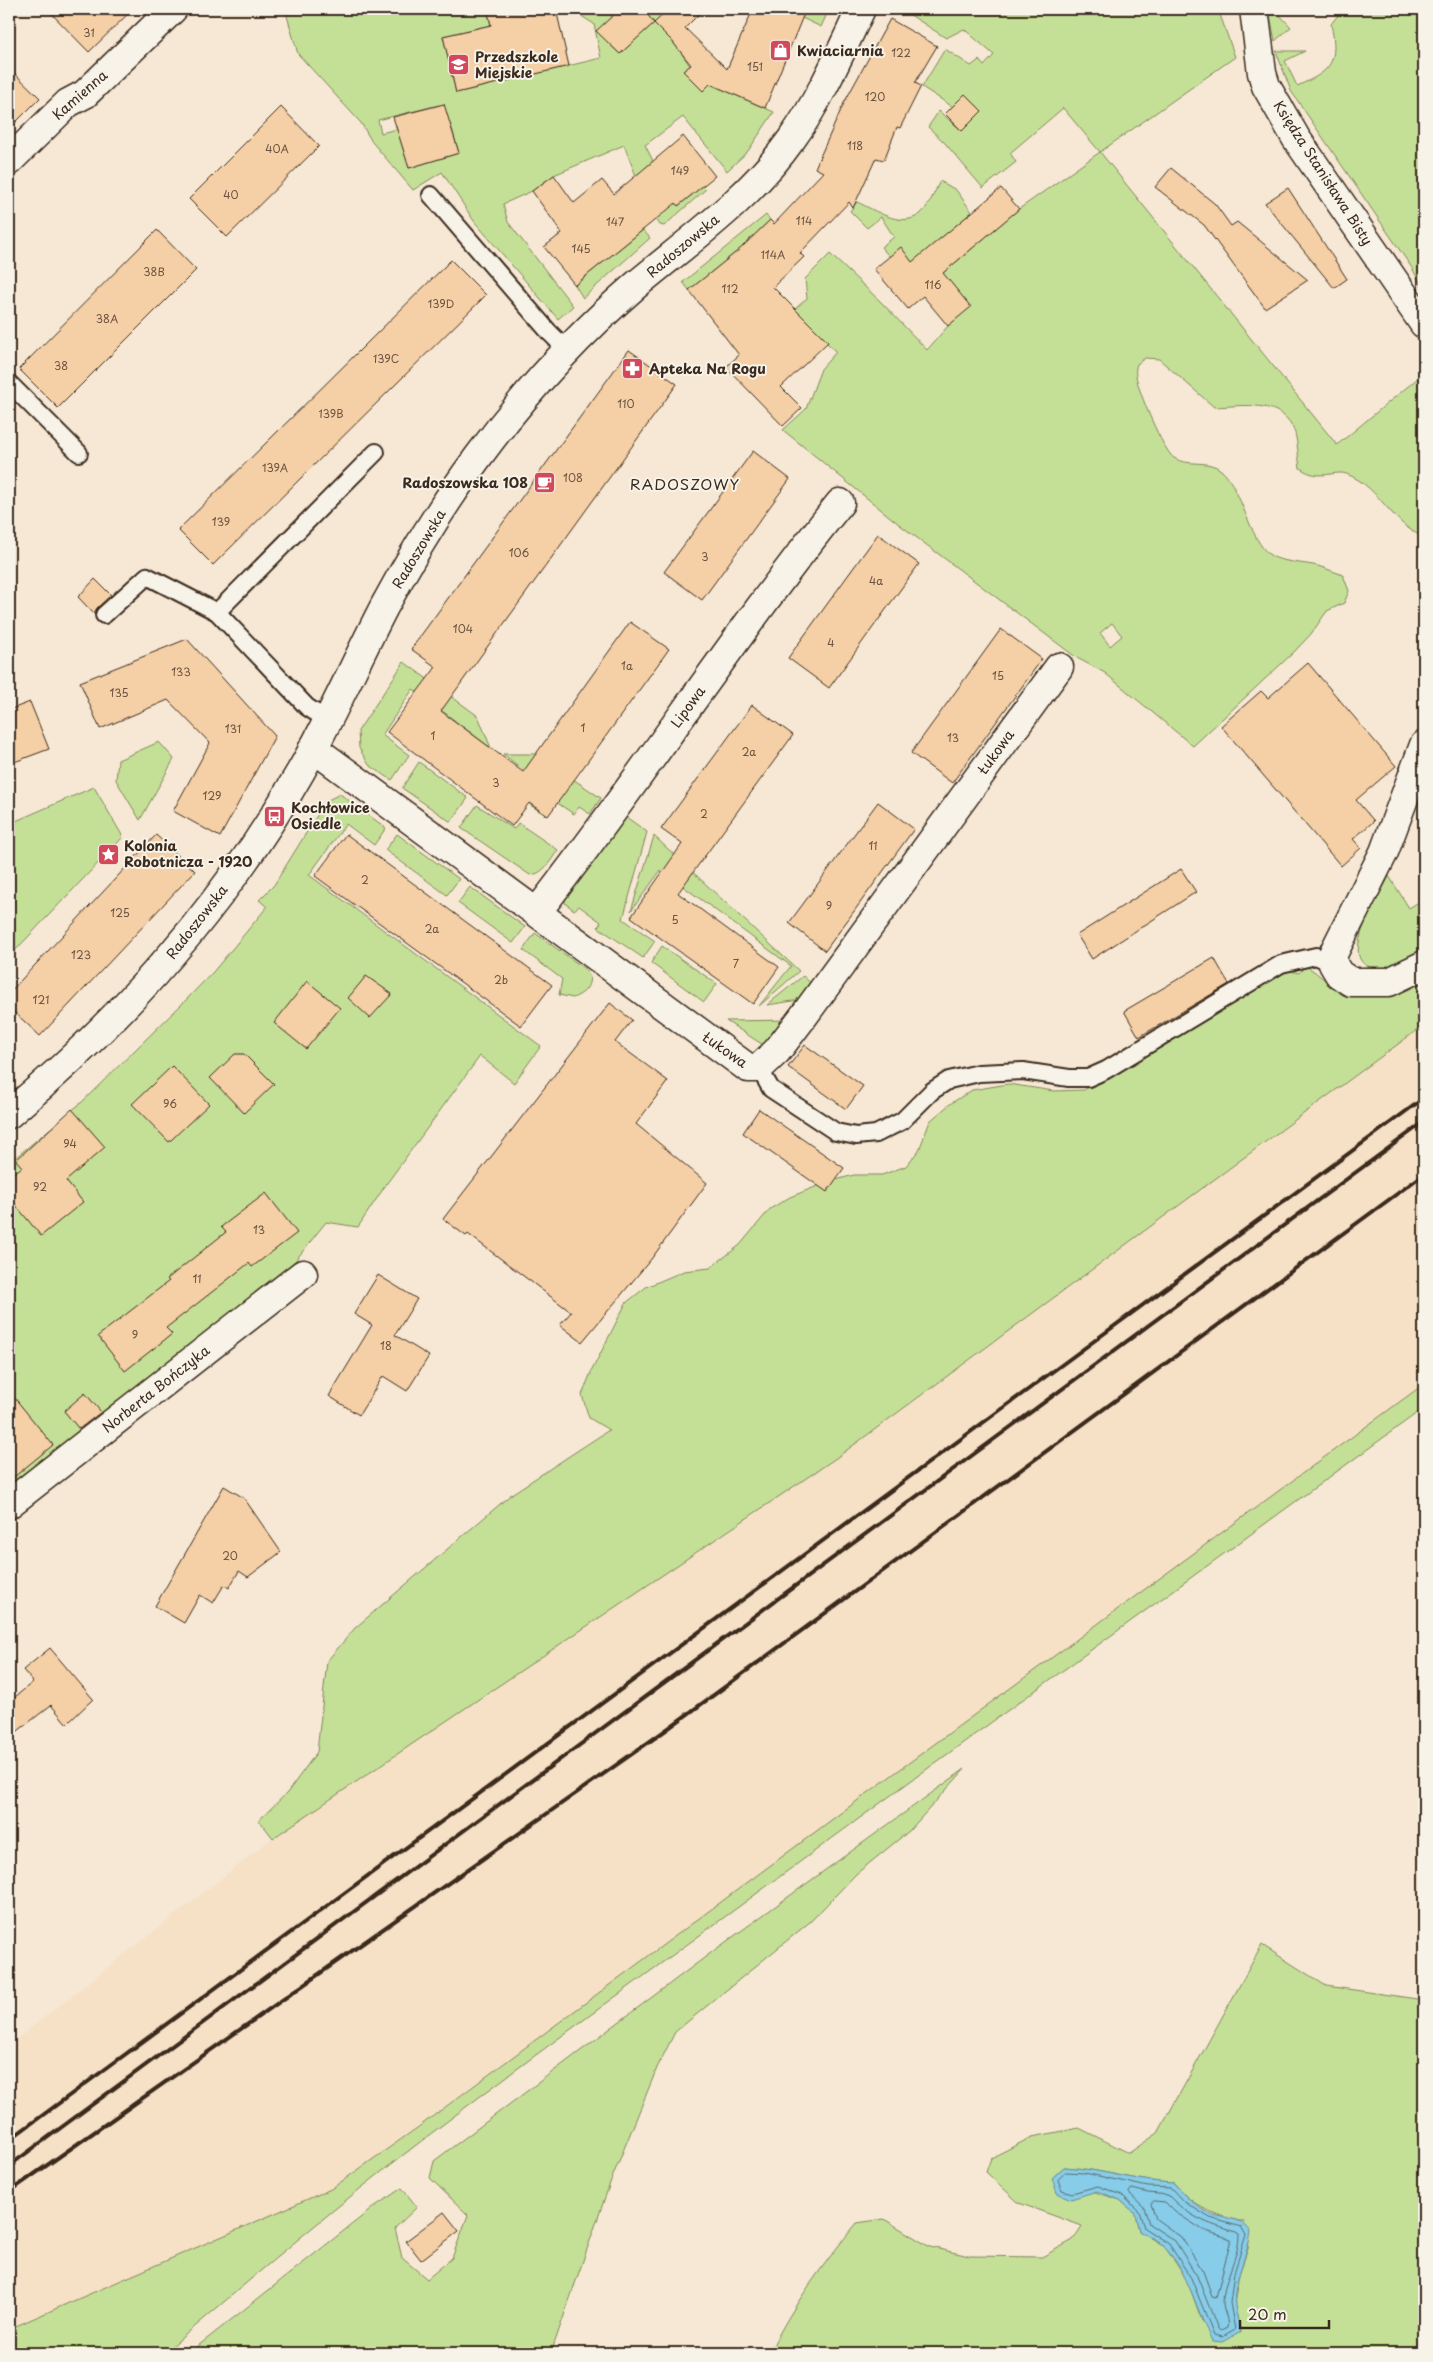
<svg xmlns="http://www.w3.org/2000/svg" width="1433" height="2362" font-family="'Playpen Sans',sans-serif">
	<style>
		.built { fill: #f6e0c6 }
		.green { fill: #c4e097; stroke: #80855a; fill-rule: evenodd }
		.water { fill: #87cce8; stroke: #698b97 }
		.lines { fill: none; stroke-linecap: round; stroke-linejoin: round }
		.shore { stroke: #596b6f; stroke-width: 1 }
		.building { fill: #f5cfa5; stroke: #3b2a1e }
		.service-casing { stroke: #3b2a1e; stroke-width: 20 }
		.minor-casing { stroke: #3b2a1e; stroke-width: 31 }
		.tertiary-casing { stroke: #3b2a1e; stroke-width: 31 }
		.service { stroke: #f7f3e8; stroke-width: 16 }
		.minor { stroke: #f7f3e8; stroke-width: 28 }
		.tertiary { stroke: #f7f3e8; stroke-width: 28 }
		.rail { stroke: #3b2a1e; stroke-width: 4 }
		.labels { text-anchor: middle; stroke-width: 4; stroke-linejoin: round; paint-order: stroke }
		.number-label { font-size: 11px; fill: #6a5340 }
		.poi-label { font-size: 14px; font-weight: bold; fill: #3b2a1e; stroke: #f7f3e8; text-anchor: start }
		.street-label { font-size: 14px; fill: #3b2a1e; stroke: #f7f3e8 }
		.neighbourhood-label { font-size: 15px; letter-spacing: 1px; fill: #3b2a1e; stroke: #f7f3e8 }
	</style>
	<rect width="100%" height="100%" fill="#f6e8d4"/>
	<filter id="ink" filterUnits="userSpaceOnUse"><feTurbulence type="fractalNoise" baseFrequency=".02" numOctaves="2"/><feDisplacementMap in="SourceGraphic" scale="10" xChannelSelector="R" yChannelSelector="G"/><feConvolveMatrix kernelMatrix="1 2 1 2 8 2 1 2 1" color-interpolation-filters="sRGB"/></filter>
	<g filter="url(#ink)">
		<path class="built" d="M1424,1025V1384L110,2353H9V2045L273,1838L836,1458Z"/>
		<g class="green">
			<path d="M285,9H487L491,25L443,36L456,93L601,58L594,24L575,12L574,9H621L604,24L608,43L620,54L654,23L643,9H669L655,23C677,45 690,63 703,90L710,84L774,112L748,151L727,171L683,117L645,145L653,161L646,167L678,206L703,186L706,189L664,226L660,225L648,207L624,145L554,175L532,191L503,204L508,222L573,306L558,319L474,221L442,172L413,190L372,142L361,123L298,54ZM439,105L443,118L451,125L459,153L409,168L397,129L381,133L378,120Z"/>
			<path d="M806,9H829L821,27L802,18Z"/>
			<path d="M901,9H1218L1235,57L1100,152L1337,445L1424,373V537C1392,525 1380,488 1349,475C1335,468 1321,483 1300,468C1298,457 1298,444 1295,433C1284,398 1242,406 1214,407L1159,359L1145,358L1137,364C1136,367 1135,372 1136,375C1137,389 1163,451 1174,458C1188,467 1208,459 1221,470C1242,488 1249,540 1270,555C1279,562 1306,563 1318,566C1327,569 1335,572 1343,575L1349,591L1344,603L1327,611L1311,634L1294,652L1193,746L1105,673L1077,658L900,525L783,430L806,409L821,369L836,352L794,310L807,298L805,279L830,254L881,302L927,350L948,326L943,273L1019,209L1100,152L1063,108L1010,153L1016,162L983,188L944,142L928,127L939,111L962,131L953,107L922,87L945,49L971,66L979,60L984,66L994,55L964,29L946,38ZM1112,623L1122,636L1110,646L1100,633Z"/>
			<path d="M1269,9H1276L1275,10L1291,27L1275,41Z"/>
			<path d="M1343,9H1424V290L1412,268L1291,91L1276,51H1305L1285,61L1297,86C1332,71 1339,62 1331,24Z"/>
			<path d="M940,181L956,190L972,212L902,271L881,247L894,237L881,217L867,228L850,211L857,202C875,210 900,228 919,215C928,209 935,191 940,181Z"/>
			<path d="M766,215L770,220L740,249L689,290L683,282Z"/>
			<path d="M643,230L650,238L583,298L575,285Z"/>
			<path d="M404,662L478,716L491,748L413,689L382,735L409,755L392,780L369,765L359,748L358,731Z"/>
			<path d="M159,742L174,759L140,820L116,780L118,760Z"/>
			<path d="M503,754H536L601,798L590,814L579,807L574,814L554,801L544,814L530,805L544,786Z"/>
			<path d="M419,762L468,798L451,822L402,788Z"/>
			<path d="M94,787L123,837L9,957V824Z"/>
			<path d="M340,794L386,828L374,845L346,824L309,875L541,1046L514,1083L480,1056L387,1183L358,1227L326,1222L295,1261L9,1490V1163L82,1102L185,1001L213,972L267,907L259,900L274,885L326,801Z"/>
			<path d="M477,805L514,829L518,823L558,850C550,861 544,874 530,875L461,828Z"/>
			<path d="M622,814L647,832L623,919L655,941L643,958L598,927L601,922L579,906L574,910L565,903L566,891Z"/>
			<path d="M397,834L459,879L447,895L385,850Z"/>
			<path d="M654,836L799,971L759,1006L791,966L661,870L631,911Z"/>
			<path d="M1389,876L1409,908L1424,899V949C1411,960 1392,970 1375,968C1334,963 1380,896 1389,876Z"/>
			<path d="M470,887L525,927L513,943L458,903Z"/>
			<path d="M535,933L585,969L590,977C589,989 584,993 573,998L559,995L562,979L523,950Z"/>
			<path d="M662,946L717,984L704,1002L651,963Z"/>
			<path d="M1306,966C1319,973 1328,985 1341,992C1362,1002 1403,984 1424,977V1025L836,1458L273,1838L259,1820L287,1793L317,1752L327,1661L355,1628L513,1493L609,1430L589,1418L582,1395L592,1370L626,1303L646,1287L684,1271L710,1268L740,1245L770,1209L790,1197L825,1183L854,1175H882L906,1166L919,1150L930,1121L950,1104L972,1090L1008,1084L1054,1091L1084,1090L1286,970L1299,973Z"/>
			<path d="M803,976L816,988L806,999L767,1005Z"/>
			<path d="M794,1020L768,1048L726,1021Z"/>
			<path d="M1424,1384V1408C1192,1578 958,1745 726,1916C613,1999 499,2080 389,2166C312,2226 238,2290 164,2353H16L9,2343V2329L331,2189L417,2128L861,1798Z"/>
			<path d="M965,1769L909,1831L856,1874L811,1921L675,2032L657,2068L610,2183L551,2353H189L374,2207L402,2188L417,2207L395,2228L402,2258L427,2279L452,2258L468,2215L430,2178L434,2161L712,1952Z"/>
			<path d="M1262,1945L1326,1986L1424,2000V2353H769C793,2305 823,2264 857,2223L884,2219L930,2247L969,2256L1042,2257L1073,2240L1082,2226L1019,2203L986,2172L991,2158L1032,2137L1079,2128L1129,2153L1158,2133ZM1064,2167C1102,2169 1137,2182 1174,2183C1194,2208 1214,2215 1244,2222L1249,2246L1239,2274L1234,2304L1241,2333L1202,2321L1187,2280L1165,2247L1139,2231L1135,2213L1120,2200L1052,2178Z"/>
		</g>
		<path class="water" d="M1064,2167C1102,2169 1137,2182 1174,2183C1184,2196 1198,2209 1214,2215C1231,2220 1240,2217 1251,2232C1248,2255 1232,2283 1235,2305C1236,2314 1239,2324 1241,2332L1223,2342L1212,2341C1196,2310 1189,2273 1165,2248C1159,2241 1147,2236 1139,2231L1135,2213L1120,2200L1097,2191L1071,2199L1057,2193L1052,2178Z"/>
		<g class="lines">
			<g class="shore">
				<path d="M1066,2172L1085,2173L1148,2187L1171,2188L1183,2201L1210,2218L1241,2227L1246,2235L1234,2273L1230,2303L1235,2330L1223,2337L1214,2335L1191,2278L1169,2244L1144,2228L1139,2211L1122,2195L1098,2186L1072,2193L1062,2190L1058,2180Z"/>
				<path d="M1132,2189L1148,2193L1168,2195C1189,2217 1207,2224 1236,2232L1239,2234C1240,2256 1222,2280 1223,2304C1224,2312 1229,2320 1227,2328L1221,2331L1218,2329L1197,2276L1175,2241L1149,2224L1144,2207L1129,2193Z"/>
				<path d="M1154,2201L1165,2202L1175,2212L1203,2230L1231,2239L1216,2297L1212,2296L1203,2271L1181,2237L1156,2219L1151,2204Z"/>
			</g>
		</g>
		<g class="building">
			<path d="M47,9H133L89,52Z"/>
			<path d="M487,9H556L569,66L456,93L443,36L491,25Z"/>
			<path d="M620,9H643L654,23L620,54L596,31Z"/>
			<path d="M669,9H704L685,28L727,69L753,9H806L765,108L710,84L703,91L683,71L691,65L672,41L654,23Z"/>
			<path d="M890,19L937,46L915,83L921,86L900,128L897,127L884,160L876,158L853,208L849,202L800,253L804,257L773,287L828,342L781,387L802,408L783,426L726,367L739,355L689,290L740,249L770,220L774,224L823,172L815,168L844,103Z"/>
			<path d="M9,68L40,98L9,129Z"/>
			<path d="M965,94L982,111L962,131L945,114Z"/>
			<path d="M444,104L459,153L409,168L393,117Z"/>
			<path d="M281,107L319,146L227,237L189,199Z"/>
			<path d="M683,136L715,176L678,206L676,203L575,285L544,247L562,233L532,191L554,175L574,203L602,180L614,194Z"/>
			<path d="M1171,168L1215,204L1231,226L1237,222L1308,280L1265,308L1204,225L1155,187Z"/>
			<path d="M1001,188L1019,209L943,273L971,307L948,326L923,296L908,309L874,269L901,247L912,262Z"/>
			<path d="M1288,188L1347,279L1334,288L1265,203Z"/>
			<path d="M157,230L196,270L58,408L19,369Z"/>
			<path d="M451,260L486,295L213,565L178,530Z"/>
			<path d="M629,350L677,384L441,711L523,772L630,622L669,649L548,816L529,803L512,826L387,732L436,667L411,649Z"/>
			<path d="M753,451L790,479L702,600L664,572Z"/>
			<path d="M878,534L919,564L829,688L788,658Z"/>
			<path d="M95,579L111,595L97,608L94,614L78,597Z"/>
			<path d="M1001,629L1042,659L952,783L911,753Z"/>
			<path d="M187,639L275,736L220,837L173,811L210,743L168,700L100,729L80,682Z"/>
			<path d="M1308,663L1396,766L1356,800L1374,821L1353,839L1361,848L1341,866L1221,726L1261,691L1268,698Z"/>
			<path d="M30,702L49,749L9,764V710Z"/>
			<path d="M752,705L793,735L678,893L779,967L753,1004L631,917L682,844L661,829Z"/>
			<path d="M878,802L914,829L825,951L789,923Z"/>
			<path d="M346,834L552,985L521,1026L315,876Z"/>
			<path d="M156,835L195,871L40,1036L9,1007V993Z"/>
			<path d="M1181,869L1196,892L1092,959L1077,935Z"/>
			<path d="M1214,958L1229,984L1139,1037L1124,1011Z"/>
			<path d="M366,976L392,994L370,1018L348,998Z"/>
			<path d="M307,981L340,1008L306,1049L274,1023Z"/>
			<path d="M610,1003L632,1020L615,1042L668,1081L636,1124L707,1183L652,1258L582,1342L560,1325L571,1312L468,1234L466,1236L443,1219Z"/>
			<path d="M805,1045L863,1086L846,1109L788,1067Z"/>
			<path d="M235,1054H244L274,1084L244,1113L210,1078Z"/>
			<path d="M172,1066L209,1104L169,1142L132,1104Z"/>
			<path d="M72,1109L105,1147L66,1181L83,1202L41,1236L9,1197V1177L22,1167L16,1160Z"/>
			<path d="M759,1109L844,1168L827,1192L743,1133Z"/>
			<path d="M266,1193L297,1233L252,1267L249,1263L166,1328L172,1334L125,1371L98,1336L169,1281L167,1279L226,1232L221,1227Z"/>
			<path d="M378,1275L417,1299L395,1335L429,1356L407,1391L383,1376L359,1415L329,1396L372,1325L354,1314Z"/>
			<path d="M9,1391L53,1445L9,1481Z"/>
			<path d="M85,1393L101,1412L79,1429L64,1411Z"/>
			<path d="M224,1486L244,1498L281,1552L248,1577L239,1571L229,1588L224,1585L213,1603L200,1595L184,1623L155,1606Z"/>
			<path d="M50,1648L93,1699L67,1724L51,1705L9,1738V1702L33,1682L23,1670Z"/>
			<path d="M444,2212L459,2231L421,2260L406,2241Z"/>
		</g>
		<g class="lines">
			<defs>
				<g id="service">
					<path d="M431,195L549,332L567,350"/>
					<path d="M9,383L79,453"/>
					<path d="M217,612L376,452"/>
					<path d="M104,615L147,576L217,612L307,707L327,720"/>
					<path d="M759,1068L771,1089L836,1132L856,1136L876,1134L902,1121L932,1091L949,1080L979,1073L1023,1071L1069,1078H1088L1106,1070L1281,964L1316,956L1333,964"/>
				</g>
				<g id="minor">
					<path d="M1254,9L1262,73L1266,86L1296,138L1424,324"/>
					<path d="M9,161L68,103L85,94L173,9"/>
					<path d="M1424,745L1384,852L1333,954V964L1339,974L1351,982H1389L1424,965"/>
					<path d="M313,748L748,1068H759L777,1051L803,1017L1059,667"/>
					<path d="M537,912C642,778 734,635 840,503"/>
					<path d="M9,1504L303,1274"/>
				</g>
				<path id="tertiary" d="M9,1114C125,1017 226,903 301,771C331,718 356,661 384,607C412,555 443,504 478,457C524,394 577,336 636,285C690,240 750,198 791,140C820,100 840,53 861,9"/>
			</defs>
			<use href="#service" class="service-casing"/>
			<use href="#minor" class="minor-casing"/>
			<use href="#tertiary" class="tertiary-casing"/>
			<use href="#service" class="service"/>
			<use href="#minor" class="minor"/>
			<use href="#tertiary" class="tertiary"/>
			<g class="rail">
				<path d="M9,2140L1424,1098"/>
				<path d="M9,2166L1424,1122"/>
				<path d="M9,2192L666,1730L1424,1174"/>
			</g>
		</g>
	</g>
	<defs>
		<symbol id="shop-square" viewBox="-11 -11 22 22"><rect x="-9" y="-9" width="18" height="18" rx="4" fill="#d1495b" stroke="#f7f3e8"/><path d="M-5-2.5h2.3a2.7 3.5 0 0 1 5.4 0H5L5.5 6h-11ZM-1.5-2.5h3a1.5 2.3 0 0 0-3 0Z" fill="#fff"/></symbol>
		<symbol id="school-square" viewBox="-11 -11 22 22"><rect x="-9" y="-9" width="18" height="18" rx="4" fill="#d1495b" stroke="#f7f3e8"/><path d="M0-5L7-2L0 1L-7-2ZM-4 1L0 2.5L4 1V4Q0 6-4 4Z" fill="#fff"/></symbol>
		<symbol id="pharmacy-square" viewBox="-11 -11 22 22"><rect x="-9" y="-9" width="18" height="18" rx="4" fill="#d1495b" stroke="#f7f3e8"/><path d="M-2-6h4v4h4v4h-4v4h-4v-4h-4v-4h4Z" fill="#fff"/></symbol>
		<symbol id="cafe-square" viewBox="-11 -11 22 22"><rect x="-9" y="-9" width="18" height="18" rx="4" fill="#d1495b" stroke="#f7f3e8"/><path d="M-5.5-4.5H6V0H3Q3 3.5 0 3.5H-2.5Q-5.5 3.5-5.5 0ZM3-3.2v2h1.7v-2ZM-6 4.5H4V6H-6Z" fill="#fff"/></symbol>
		<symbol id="bus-square" viewBox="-11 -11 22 22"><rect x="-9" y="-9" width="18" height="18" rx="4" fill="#d1495b" stroke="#f7f3e8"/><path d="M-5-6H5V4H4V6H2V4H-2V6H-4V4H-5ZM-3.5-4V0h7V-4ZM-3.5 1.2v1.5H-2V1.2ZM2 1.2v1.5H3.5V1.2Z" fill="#fff"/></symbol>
		<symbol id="sight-square" viewBox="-11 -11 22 22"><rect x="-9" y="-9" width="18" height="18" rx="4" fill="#d1495b" stroke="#f7f3e8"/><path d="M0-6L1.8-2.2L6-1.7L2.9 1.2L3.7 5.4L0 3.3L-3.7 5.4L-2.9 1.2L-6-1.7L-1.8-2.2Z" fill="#fff"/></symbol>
	</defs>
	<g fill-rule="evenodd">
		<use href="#shop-square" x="768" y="38" width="25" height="25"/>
		<use href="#school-square" x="446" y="52" width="25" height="25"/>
		<use href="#pharmacy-square" x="620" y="356" width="25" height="25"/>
		<use href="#cafe-square" x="532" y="470" width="25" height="25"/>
		<use href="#bus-square" x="262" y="804" width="25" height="25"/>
		<use href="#sight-square" x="96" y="842" width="25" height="25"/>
	</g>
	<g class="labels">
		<g class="number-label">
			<text x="89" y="37">31</text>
			<text x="901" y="57">122</text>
			<text x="755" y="71">151</text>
			<text x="875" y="101">120</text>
			<text x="855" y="150">118</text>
			<text x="277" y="153">40A</text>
			<text x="680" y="175">149</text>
			<text x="231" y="199">40</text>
			<text x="804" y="225">114</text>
			<text x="615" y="226">147</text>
			<text x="581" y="253">145</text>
			<text x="773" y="259">114A</text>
			<text x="154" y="276">38B</text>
			<text x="933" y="289">116</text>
			<text x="730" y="293">112</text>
			<text x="441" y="308">139D</text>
			<text x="107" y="323">38A</text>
			<text x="386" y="363">139C</text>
			<text x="61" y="370">38</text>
			<text x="626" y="408">110</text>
			<text x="331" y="418">139B</text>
			<text x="275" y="472">139A</text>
			<text x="573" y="482">108</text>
			<text x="221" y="526">139</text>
			<text x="519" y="557">106</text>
			<text x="705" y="561">3</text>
			<text x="876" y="585">4a</text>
			<text x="463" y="633">104</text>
			<text x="831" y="647">4</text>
			<text x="627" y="670">1a</text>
			<text x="181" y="676">133</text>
			<text x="998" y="680">15</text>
			<text x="119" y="697">135</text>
			<text x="583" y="732">1</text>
			<text x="233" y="733">131</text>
			<text x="433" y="740">1</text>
			<text x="953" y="742">13</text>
			<text x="749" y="756">2a</text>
			<text x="496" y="787">3</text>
			<text x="212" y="800">129</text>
			<text x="704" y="818">2</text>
			<text x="873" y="850">11</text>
			<text x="365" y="884">2</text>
			<text x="829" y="910">9</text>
			<text x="120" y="917">125</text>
			<text x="675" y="924">5</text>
			<text x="432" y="933">2a</text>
			<text x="81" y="959">123</text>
			<text x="736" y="968">7</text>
			<text x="501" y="984">2b</text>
			<text x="41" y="1004">121</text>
			<text x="170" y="1108">96</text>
			<text x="70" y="1148">94</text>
			<text x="40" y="1191">92</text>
			<text x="259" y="1234">13</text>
			<text x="197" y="1283">11</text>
			<text x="135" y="1339">9</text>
			<text x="386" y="1350">18</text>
			<text x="230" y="1560">20</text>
		</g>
		<g class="poi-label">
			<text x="797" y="56">Kwiaciarnia</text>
			<text x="475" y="62">Przedszkole<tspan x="475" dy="16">Miejskie</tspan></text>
			<text x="649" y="374">Apteka Na Rogu</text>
			<text x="528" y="488" text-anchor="end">Radoszowska 108</text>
			<text x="291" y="813">Kochłowice<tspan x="291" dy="16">Osiedle</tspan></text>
			<text x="124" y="851">Kolonia<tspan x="124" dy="16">Robotnicza - 1920</tspan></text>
		</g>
		<g class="street-label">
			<text transform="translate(80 95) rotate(-41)" y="5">Kamienna</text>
			<text transform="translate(1323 173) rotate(57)" y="5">Księdza Stanisława Bisty</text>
			<text transform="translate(683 246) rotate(-40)" y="5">Radoszowska</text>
			<text transform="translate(419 549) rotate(-59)" y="5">Radoszowska</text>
			<text transform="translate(688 707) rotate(-54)" y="5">Lipowa</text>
			<text transform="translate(996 752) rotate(-54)" y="5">Łukowa</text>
			<text transform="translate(197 922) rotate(-52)" y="5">Radoszowska</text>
			<text transform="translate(725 1050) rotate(35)" y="5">Łukowa</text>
			<text transform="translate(156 1389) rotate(-38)" y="5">Norberta Bończyka</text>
		</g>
		<g class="neighbourhood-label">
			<text x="685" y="490">RADOSZOWY</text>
		</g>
	</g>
	<rect width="1433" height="2362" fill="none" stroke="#f7f3e8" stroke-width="30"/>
	<rect x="15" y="15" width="1403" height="2332" fill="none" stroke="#3b2a1e" stroke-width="2" filter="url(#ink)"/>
	<path d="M1240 2320v8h89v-8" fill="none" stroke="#3b2a1e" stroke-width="2.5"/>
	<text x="1248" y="2320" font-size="15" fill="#3b2a1e" stroke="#f7f3e8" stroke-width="4" paint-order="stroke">20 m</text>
</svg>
